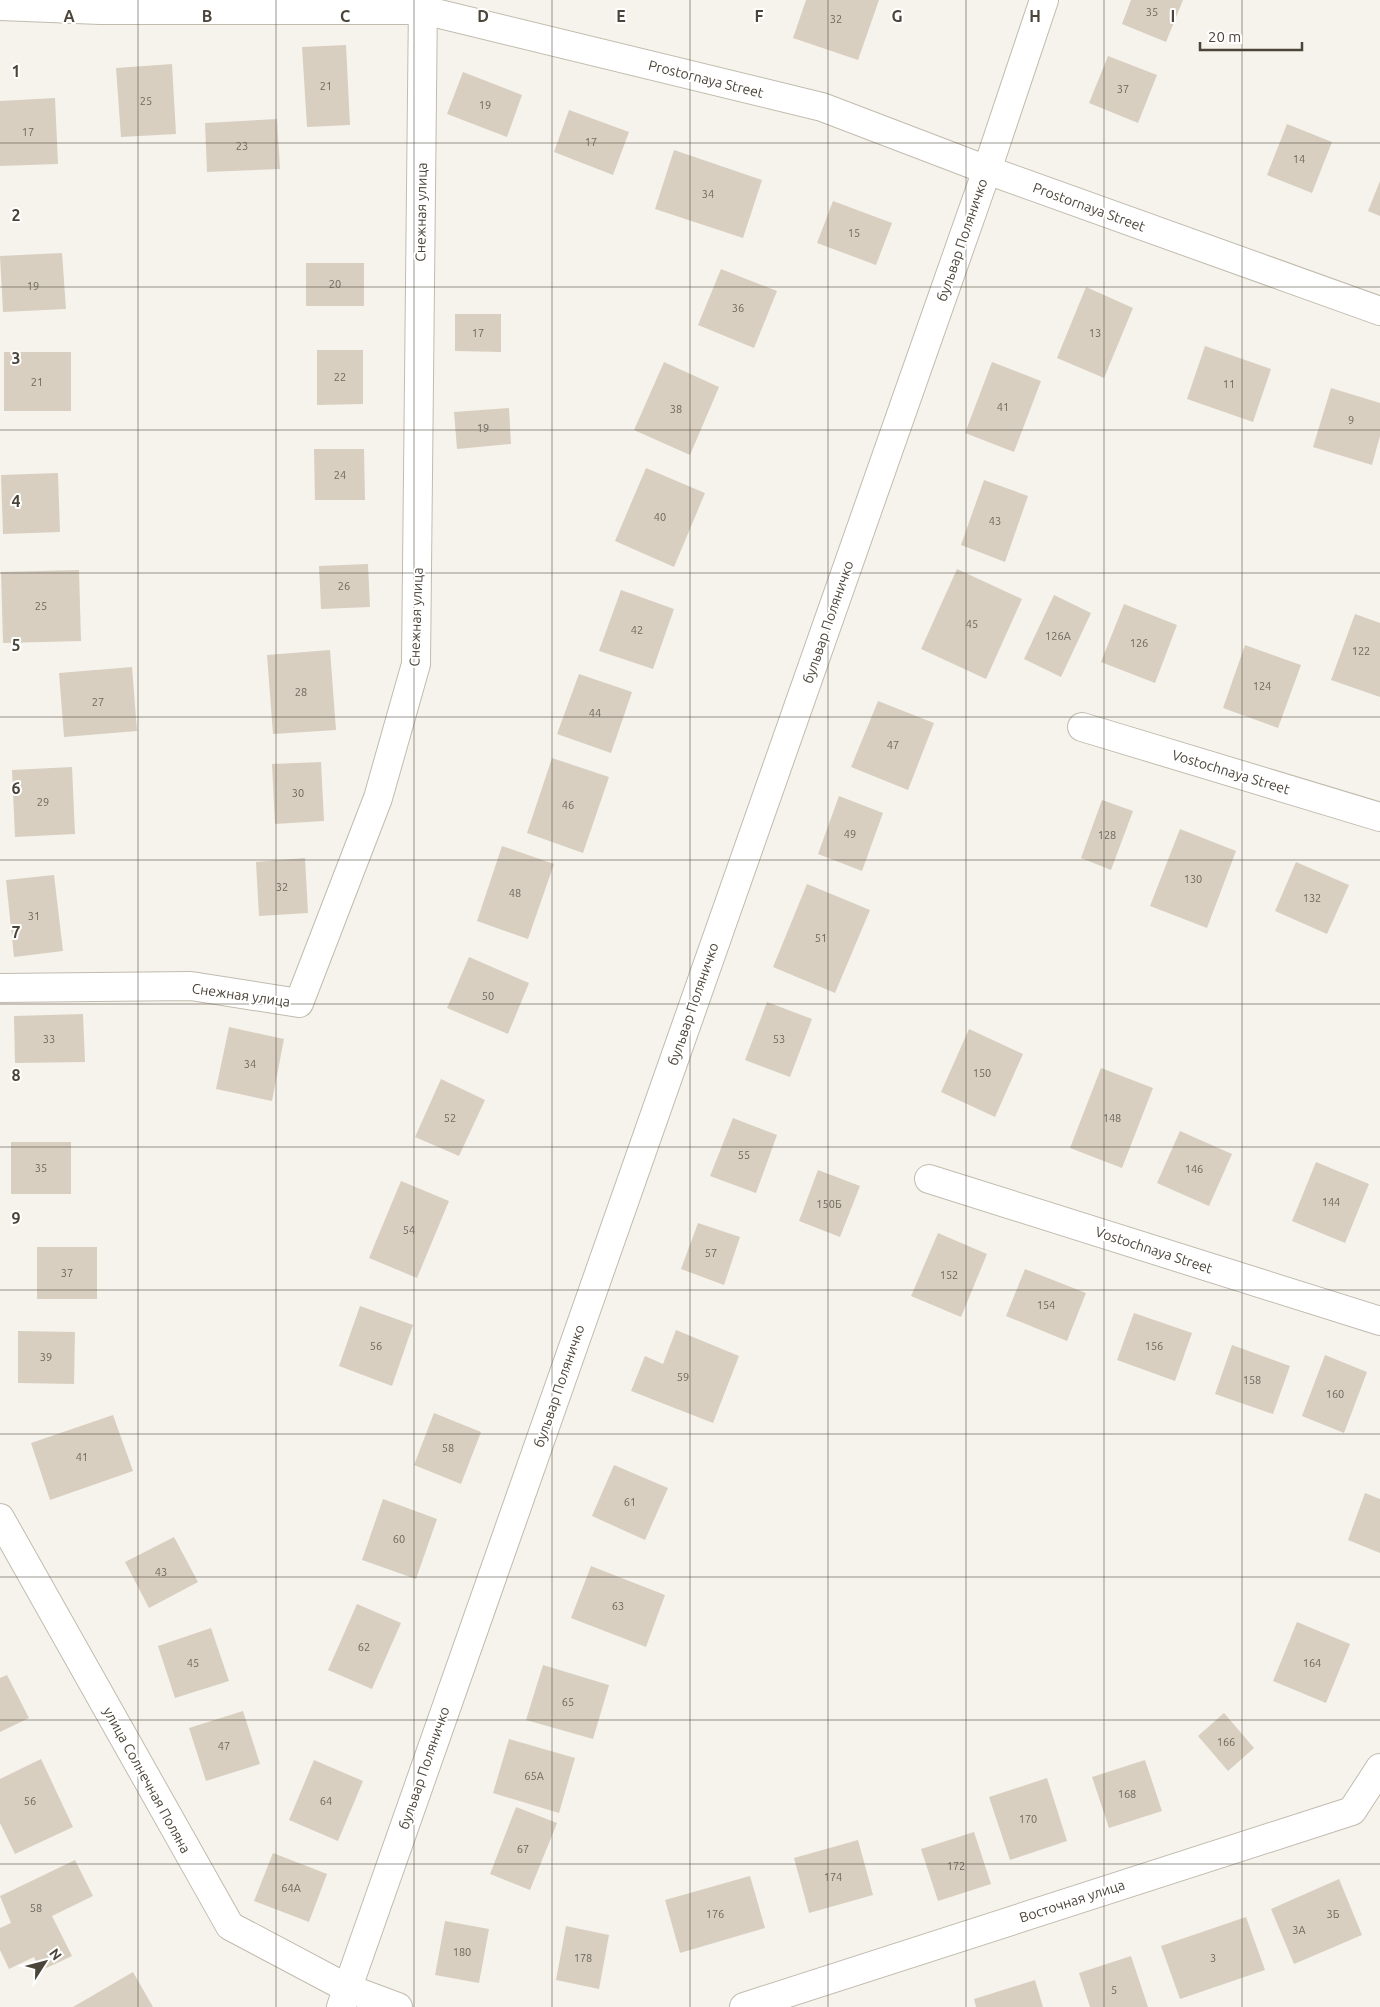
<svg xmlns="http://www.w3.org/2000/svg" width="1380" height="2007" font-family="Ubuntu,sans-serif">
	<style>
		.building { fill: #d8cfc1 }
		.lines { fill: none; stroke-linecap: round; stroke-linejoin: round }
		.minor-casing { stroke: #c2bbae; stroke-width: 30 }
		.minor { stroke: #fff; stroke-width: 28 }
		.grid { fill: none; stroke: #4b4439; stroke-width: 1; stroke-opacity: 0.55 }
		.labels { text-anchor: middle; stroke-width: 4; stroke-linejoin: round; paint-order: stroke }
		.number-label { font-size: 11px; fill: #6e675b }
		.street-label { font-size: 14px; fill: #4b4439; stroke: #fff }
		.grid-label { font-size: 16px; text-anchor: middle; font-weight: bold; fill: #4b4439; stroke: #fff; stroke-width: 4; stroke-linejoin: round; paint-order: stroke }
	</style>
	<rect width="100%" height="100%" fill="#f6f3ec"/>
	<g class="building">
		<path d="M806,0H879L858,60L793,38Z"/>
		<path d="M1131,0H1183L1166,42L1122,24Z"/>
		<path d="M346,45L350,125L307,127L302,47Z"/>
		<path d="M1108,56L1157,75L1138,123L1089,103Z"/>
		<path d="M172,64L176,134L121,137L116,68Z"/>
		<path d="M463,72L522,95L507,137L447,114Z"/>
		<path d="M55,98L58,164L0,166V101Z"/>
		<path d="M569,110L629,132L613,175L554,152Z"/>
		<path d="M277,119L280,169L207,172L205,123Z"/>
		<path d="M1287,124L1332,142L1312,193L1267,175Z"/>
		<path d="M674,150L762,180L743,238L655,209Z"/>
		<path d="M1380,181V216L1368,211Z"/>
		<path d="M833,201L892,223L876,265L817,243Z"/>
		<path d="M62,253L66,309L3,312L0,256Z"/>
		<rect x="306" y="263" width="58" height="43"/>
		<path d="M721,269L777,291L754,348L698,325Z"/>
		<path d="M1086,287L1133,308L1104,378L1057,358Z"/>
		<path d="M455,314H501V352L455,351Z"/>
		<path d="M1205,346L1271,369L1253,422L1187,399Z"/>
		<path d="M317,350H363V404L317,405Z"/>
		<rect x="4" y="352" width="67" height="59"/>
		<path d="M664,362L719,387L690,455L634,430Z"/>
		<path d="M992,362L1041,381L1014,452L965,433Z"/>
		<path d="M1331,388L1380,403V436L1372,465L1313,447Z"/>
		<path d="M509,408L511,444L457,449L454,412Z"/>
		<path d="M314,449H364L365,500H315Z"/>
		<path d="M646,468L705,493L674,567L615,541Z"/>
		<path d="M58,473L60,532L3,534L1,475Z"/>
		<path d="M984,480L1028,496L1005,562L961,545Z"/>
		<path d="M368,564L370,607L321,609L319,566Z"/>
		<path d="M957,569L1022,599L986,679L921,649Z"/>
		<path d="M79,570L81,641L3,643L1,572Z"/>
		<path d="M621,590L674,609L653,669L599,651Z"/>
		<path d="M1054,595L1091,613L1061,677L1024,659Z"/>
		<path d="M1124,604L1177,625L1155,683L1101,662Z"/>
		<path d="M1355,614L1380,623V697L1331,680Z"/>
		<path d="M1245,645L1301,665L1278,728L1223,708Z"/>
		<path d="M330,650L336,730L273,734L267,655Z"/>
		<path d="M132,667L137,731L64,737L59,673Z"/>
		<path d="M579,674L632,692L611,753L557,734Z"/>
		<path d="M878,701L934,723L908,790L851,767Z"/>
		<path d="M552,758L609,777L583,853L527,833Z"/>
		<path d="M321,762L324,821L275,824L272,764Z"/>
		<path d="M72,767L75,834L15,837L12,770Z"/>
		<path d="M839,796L883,813L862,871L818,854Z"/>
		<path d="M1102,800L1133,811L1111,870L1081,858Z"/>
		<path d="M1180,829L1236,851L1207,928L1150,906Z"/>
		<path d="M502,846L554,864L528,939L477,921Z"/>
		<path d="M305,858L308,913L259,916L256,862Z"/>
		<path d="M1296,862L1349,885L1327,934L1275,911Z"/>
		<path d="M54,875L63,951L14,957L6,880Z"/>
		<path d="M807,884L870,910L835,993L773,967Z"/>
		<path d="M469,957L529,983L508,1034L447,1008Z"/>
		<path d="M767,1002L812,1019L790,1077L745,1060Z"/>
		<path d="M83,1014L85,1062L15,1063L14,1016Z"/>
		<path d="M229,1027L284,1039L272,1101L216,1089Z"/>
		<path d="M969,1029L1023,1054L995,1117L941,1092Z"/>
		<path d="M1101,1068L1153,1088L1122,1168L1070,1148Z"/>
		<path d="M441,1079L485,1100L459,1156L415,1137Z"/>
		<path d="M733,1118L777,1135L756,1193L710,1176Z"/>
		<path d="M1180,1131L1232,1154L1209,1206L1157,1183Z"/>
		<rect x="11" y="1142" width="60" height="52"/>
		<path d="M1316,1162L1369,1184L1345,1243L1292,1221Z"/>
		<path d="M818,1170L860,1186L840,1237L799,1221Z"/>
		<path d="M401,1181L449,1201L417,1278L369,1258Z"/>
		<path d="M698,1223L740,1237L724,1285L681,1269Z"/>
		<path d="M938,1233L987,1254L961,1317L911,1296Z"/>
		<rect x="37" y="1247" width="60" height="52"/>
		<path d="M1025,1269L1086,1293L1067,1341L1006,1316Z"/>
		<path d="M360,1306L413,1325L392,1386L339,1366Z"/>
		<path d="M1134,1313L1192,1333L1175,1381L1117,1360Z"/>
		<path d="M676,1330L739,1356L713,1423L631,1391L645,1356L663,1364Z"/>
		<path d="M18,1331L75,1332L74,1384L18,1383Z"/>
		<path d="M1232,1345L1290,1366L1273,1414L1215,1394Z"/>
		<path d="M1325,1355L1367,1372L1344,1433L1302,1416Z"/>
		<path d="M434,1413L481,1432L461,1484L414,1465Z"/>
		<path d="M113,1415L133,1471L50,1500L31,1443Z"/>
		<path d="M614,1465L668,1488L645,1540L592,1516Z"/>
		<path d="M1365,1493L1380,1499V1553L1348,1540Z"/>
		<path d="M383,1499L437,1519L416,1579L362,1560Z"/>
		<path d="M174,1537L198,1582L149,1608L125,1562Z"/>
		<path d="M591,1566L665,1595L646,1647L571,1618Z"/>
		<path d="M357,1604L401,1623L372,1689L328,1670Z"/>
		<path d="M1297,1622L1350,1644L1326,1703L1273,1681Z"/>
		<path d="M211,1628L229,1681L175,1698L158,1646Z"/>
		<path d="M543,1665L609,1685L593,1739L526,1720Z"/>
		<path d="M7,1675L29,1718L0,1732V1678Z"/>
		<path d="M243,1711L260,1764L206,1781L189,1728Z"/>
		<path d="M1224,1713L1254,1748L1228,1771L1198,1736Z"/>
		<path d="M509,1739L575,1758L559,1813L493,1793Z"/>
		<path d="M41,1759L73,1827L15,1854L0,1823V1779Z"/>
		<path d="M314,1760L363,1781L338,1841L289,1820Z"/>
		<path d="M1145,1760L1162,1811L1109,1828L1092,1777Z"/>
		<path d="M1047,1778L1067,1841L1010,1860L989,1797Z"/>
		<path d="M516,1807L557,1823L530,1890L490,1874Z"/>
		<path d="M974,1832L991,1884L938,1901L921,1849Z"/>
		<path d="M858,1840L873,1895L809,1913L794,1858Z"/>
		<path d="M273,1853L327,1874L309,1922L254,1901Z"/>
		<path d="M75,1860L93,1896L52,1916L72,1956L40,1971L34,1957L9,1969L0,1950V1928L11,1923L0,1896Z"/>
		<path d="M750,1876L765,1928L680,1953L665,1900Z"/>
		<path d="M1339,1879L1362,1935L1294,1964L1271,1909Z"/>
		<path d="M1246,1917L1265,1970L1180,1999L1161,1946Z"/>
		<path d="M445,1921L489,1929L479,1983L435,1975Z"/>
		<path d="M566,1926L609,1935L599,1989L556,1980Z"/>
		<path d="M1131,1956L1148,2007H1090L1079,1973Z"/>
		<path d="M133,1972L153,2007H73Z"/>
		<path d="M1035,1980L1043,2007H976L974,1999Z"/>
	</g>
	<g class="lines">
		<defs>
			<g id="minor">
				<path d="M0,6L100,10H423L822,107L987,170L1380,311"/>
				<path d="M1082,727L1380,817"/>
				<path d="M0,988L191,986L299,1003L378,798L416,664L423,0"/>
				<path d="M929,1179L1380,1321"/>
				<path d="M0,1518L230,1926L347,1988L398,2007"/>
				<path d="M341,2007L987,170L1044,0"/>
				<path d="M744,2007L1352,1811L1380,1768"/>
			</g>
		</defs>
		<use href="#minor" class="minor-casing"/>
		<use href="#minor" class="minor"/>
	</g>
	<path class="grid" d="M138,0V2007M276,0V2007M414,0V2007M552,0V2007M690,0V2007M828,0V2007M966,0V2007M1104,0V2007M1242,0V2007M0,143H1380M0,287H1380M0,430H1380M0,573H1380M0,717H1380M0,860H1380M0,1004H1380M0,1147H1380M0,1290H1380M0,1434H1380M0,1577H1380M0,1720H1380M0,1864H1380"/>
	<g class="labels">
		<g class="number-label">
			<text x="1152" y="16">35</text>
			<text x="836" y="23">32</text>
			<text x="326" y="90">21</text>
			<text x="1123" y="93">37</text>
			<text x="146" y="105">25</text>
			<text x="485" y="109">19</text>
			<text x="28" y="136">17</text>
			<text x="591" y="146">17</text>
			<text x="242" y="150">23</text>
			<text x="1299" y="163">14</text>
			<text x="708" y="198">34</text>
			<text x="854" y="237">15</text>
			<text x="335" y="288">20</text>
			<text x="33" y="290">19</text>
			<text x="738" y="312">36</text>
			<text x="478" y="337">17</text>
			<text x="1095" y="337">13</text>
			<text x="340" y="381">22</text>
			<text x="37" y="386">21</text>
			<text x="1229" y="388">11</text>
			<text x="1003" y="411">41</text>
			<text x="676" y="413">38</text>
			<text x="1351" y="424">9</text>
			<text x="483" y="432">19</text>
			<text x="340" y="479">24</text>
			<text x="660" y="521">40</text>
			<text x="995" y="525">43</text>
			<text x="344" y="590">26</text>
			<text x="41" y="610">25</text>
			<text x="972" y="628">45</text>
			<text x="637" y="634">42</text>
			<text x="1058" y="640">126А</text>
			<text x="1139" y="647">126</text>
			<text x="1361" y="655">122</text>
			<text x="1262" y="690">124</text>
			<text x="301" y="696">28</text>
			<text x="98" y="706">27</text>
			<text x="595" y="717">44</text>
			<text x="893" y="749">47</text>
			<text x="298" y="797">30</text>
			<text x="43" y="806">29</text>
			<text x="568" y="809">46</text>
			<text x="850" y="838">49</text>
			<text x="1107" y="839">128</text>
			<text x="1193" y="883">130</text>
			<text x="282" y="891">32</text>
			<text x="515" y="897">48</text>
			<text x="1312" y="902">132</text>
			<text x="34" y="920">31</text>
			<text x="821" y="942">51</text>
			<text x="488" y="1000">50</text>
			<text x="49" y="1043">33</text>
			<text x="779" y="1043">53</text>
			<text x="250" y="1068">34</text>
			<text x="982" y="1077">150</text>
			<text x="450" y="1122">52</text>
			<text x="1112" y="1122">148</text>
			<text x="744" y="1159">55</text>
			<text x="41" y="1172">35</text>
			<text x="1194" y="1173">146</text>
			<text x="1331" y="1206">144</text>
			<text x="829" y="1208">150Б</text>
			<text x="409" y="1234">54</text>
			<text x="711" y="1257">57</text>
			<text x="67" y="1277">37</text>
			<text x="949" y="1279">152</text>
			<text x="1046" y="1309">154</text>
			<text x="376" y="1350">56</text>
			<text x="1154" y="1350">156</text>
			<text x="46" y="1361">39</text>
			<text x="683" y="1381">59</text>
			<text x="1252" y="1384">158</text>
			<text x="1335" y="1398">160</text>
			<text x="448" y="1452">58</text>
			<text x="82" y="1461">41</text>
			<text x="630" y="1506">61</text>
			<text x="399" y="1543">60</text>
			<text x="161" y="1576">43</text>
			<text x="618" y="1610">63</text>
			<text x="364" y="1651">62</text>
			<text x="193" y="1667">45</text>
			<text x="1312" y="1667">164</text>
			<text x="568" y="1706">65</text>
			<text x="1226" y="1746">166</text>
			<text x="224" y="1750">47</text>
			<text x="534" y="1780">65А</text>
			<text x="1127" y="1798">168</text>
			<text x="30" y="1805">56</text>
			<text x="326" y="1805">64</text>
			<text x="1028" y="1823">170</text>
			<text x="523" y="1853">67</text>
			<text x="956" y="1870">172</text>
			<text x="833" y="1881">174</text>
			<text x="291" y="1892">64А</text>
			<text x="36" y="1912">58</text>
			<text x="715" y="1918">176</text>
			<text x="1333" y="1918">3Б</text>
			<text x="1299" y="1934">3А</text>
			<text x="462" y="1956">180</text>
			<text x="583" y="1962">178</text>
			<text x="1213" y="1962">3</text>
			<text x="1114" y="1994">5</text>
		</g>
		<g class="street-label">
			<text transform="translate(706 79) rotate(14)" y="5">Prostornaya Street</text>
			<text transform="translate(1089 207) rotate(20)" y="5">Prostornaya Street</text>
			<text transform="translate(421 212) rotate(-89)" y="5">Снежная улица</text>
			<text transform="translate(962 240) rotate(-71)" y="5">бульвар Поляничко</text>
			<text transform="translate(416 617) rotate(-88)" y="5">Снежная улица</text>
			<text transform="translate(828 622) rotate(-71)" y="5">бульвар Поляничко</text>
			<text transform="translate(1231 772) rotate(17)" y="5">Vostochnaya Street</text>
			<text transform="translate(241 995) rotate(8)" y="5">Снежная улица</text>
			<text transform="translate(693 1004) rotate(-71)" y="5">бульвар Поляничко</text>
			<text transform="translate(1154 1250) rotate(18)" y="5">Vostochnaya Street</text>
			<text transform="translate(559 1386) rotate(-71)" y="5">бульвар Поляничко</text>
			<text transform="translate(424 1768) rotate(-71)" y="5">бульвар Поляничко</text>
			<text transform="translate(147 1780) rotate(61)" y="5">улица Солнечная Поляна</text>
			<text transform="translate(1072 1901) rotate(-18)" y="5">Восточная улица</text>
		</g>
	</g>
	<g class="grid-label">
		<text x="69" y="22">A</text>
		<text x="207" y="22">B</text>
		<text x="345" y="22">C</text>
		<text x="483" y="22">D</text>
		<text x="621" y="22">E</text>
		<text x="759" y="22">F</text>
		<text x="897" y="22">G</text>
		<text x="1035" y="22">H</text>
		<text x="1173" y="22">I</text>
		<text x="16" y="77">1</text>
		<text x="16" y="221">2</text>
		<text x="16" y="364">3</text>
		<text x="16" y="507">4</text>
		<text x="16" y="651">5</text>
		<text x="16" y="794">6</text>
		<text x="16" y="938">7</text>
		<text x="16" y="1081">8</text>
		<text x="16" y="1224">9</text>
	</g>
	<g transform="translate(45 1962) rotate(54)" stroke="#ffffff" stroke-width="4" paint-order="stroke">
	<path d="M0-4L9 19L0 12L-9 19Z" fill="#4b4439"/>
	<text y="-8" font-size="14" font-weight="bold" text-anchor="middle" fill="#4b4439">N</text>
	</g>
	<path d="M1200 42v8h102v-8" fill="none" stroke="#4b4439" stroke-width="2.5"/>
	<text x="1208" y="42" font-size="15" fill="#4b4439" stroke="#ffffff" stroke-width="4" paint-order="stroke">20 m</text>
</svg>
